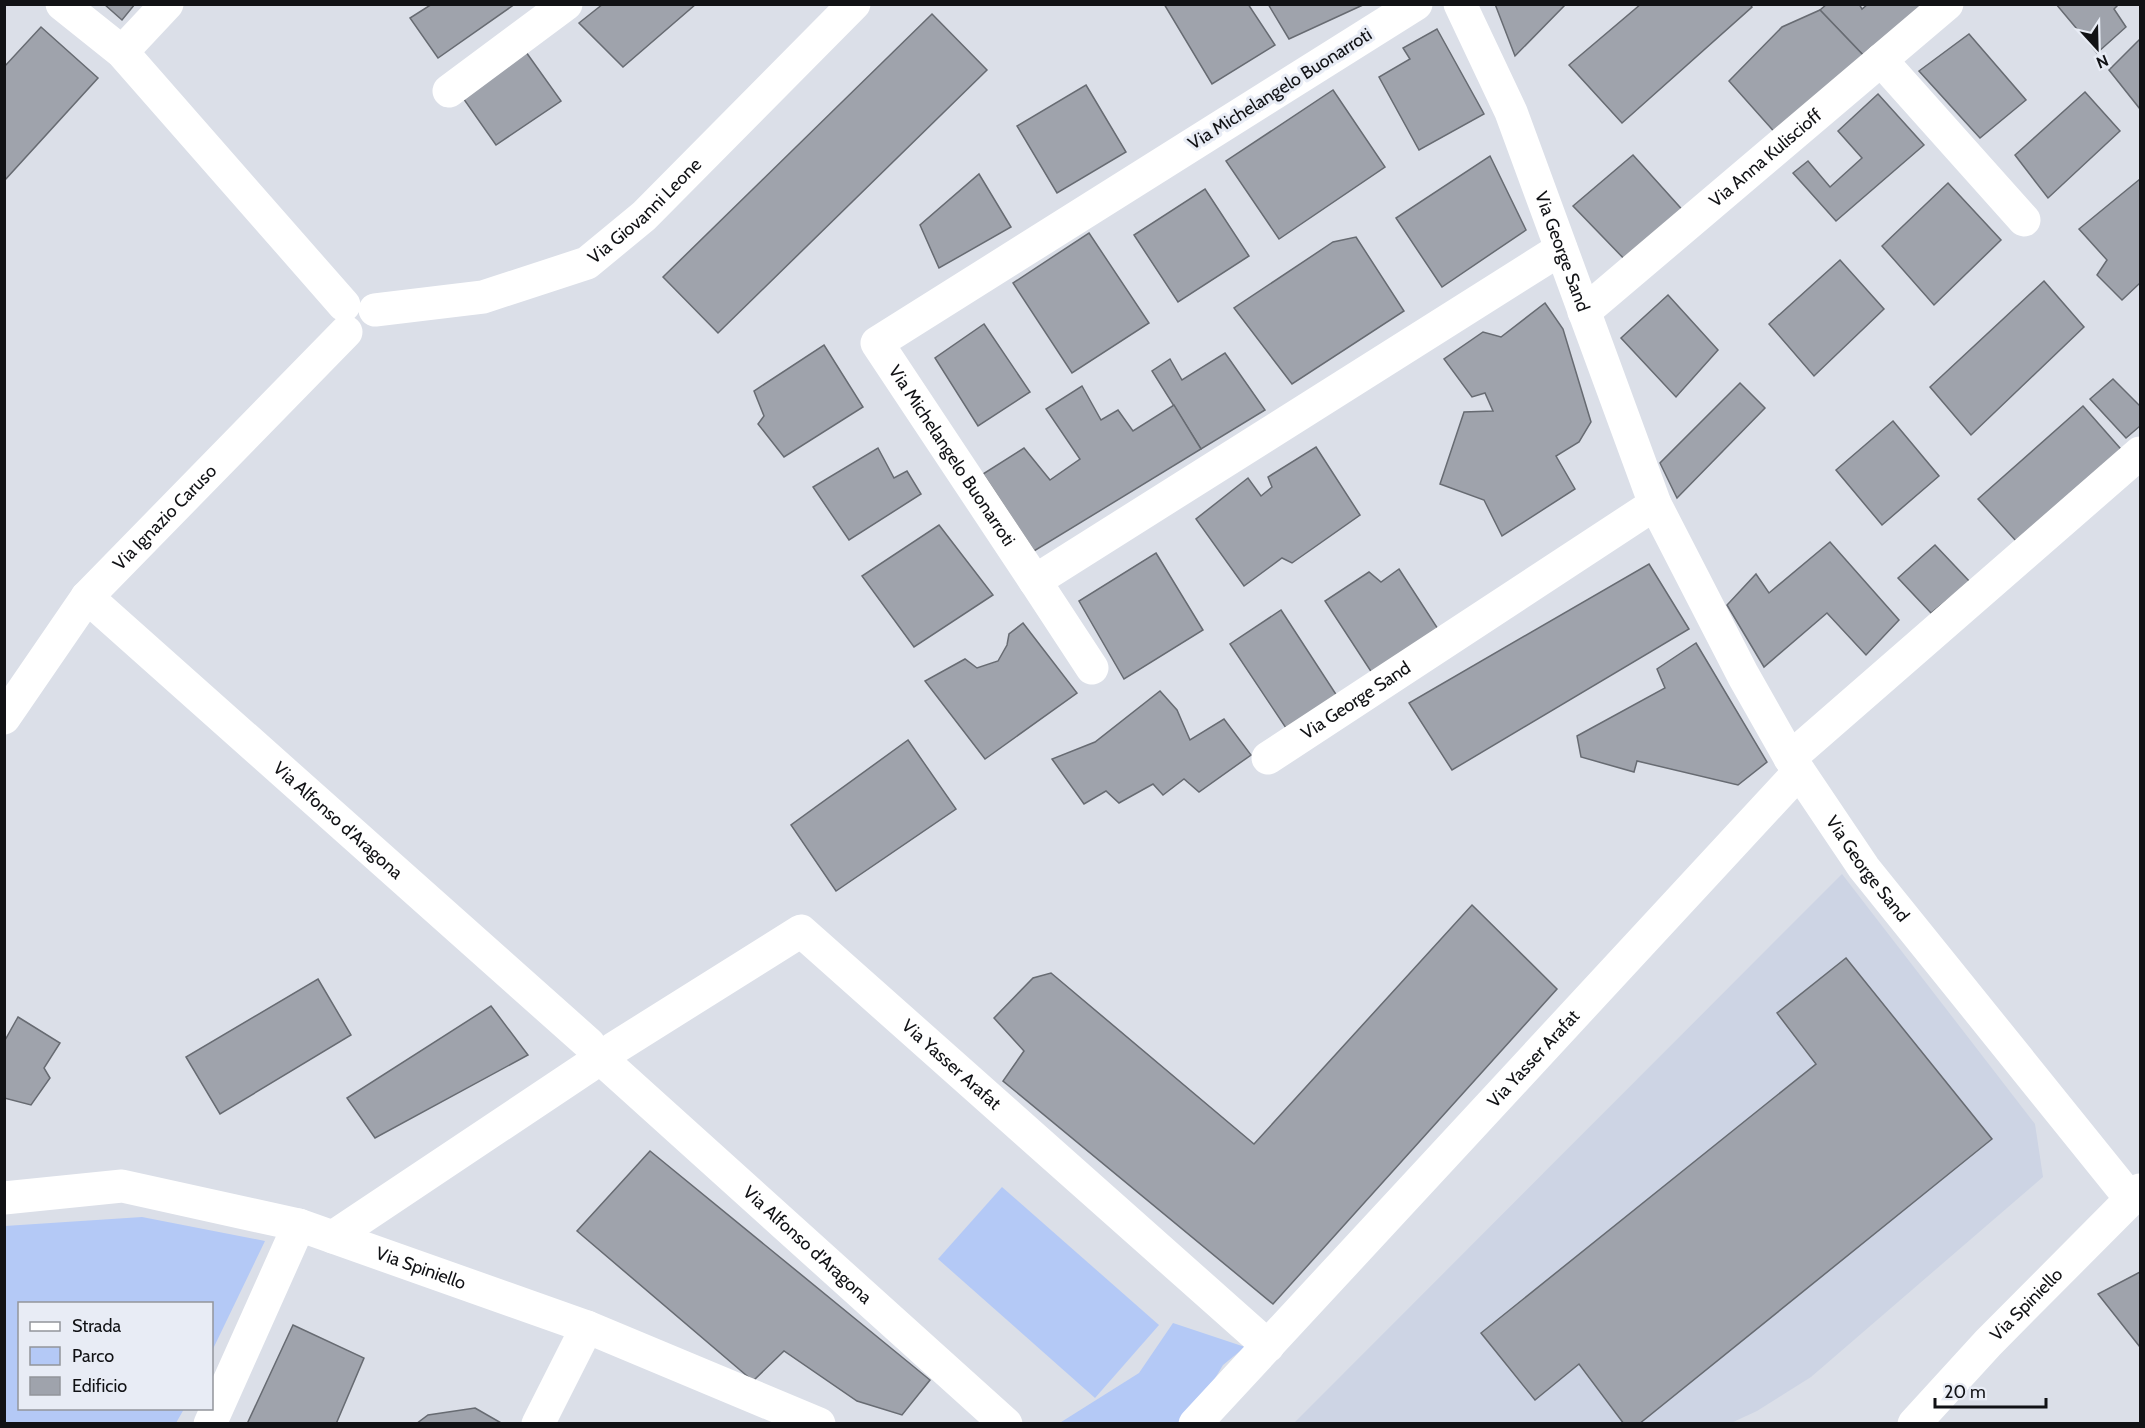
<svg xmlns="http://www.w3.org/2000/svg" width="2145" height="1428" font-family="Cabin,sans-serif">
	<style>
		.built { fill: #cdd4e4 }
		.green { fill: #b4c9f6 }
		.building { fill: #9fa3ac; stroke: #676b72; stroke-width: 1.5 }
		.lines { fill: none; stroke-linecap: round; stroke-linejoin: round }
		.minor { stroke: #fff; stroke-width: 33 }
		.labels { text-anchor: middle; stroke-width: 6; stroke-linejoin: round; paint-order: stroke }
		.street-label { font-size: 18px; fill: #111215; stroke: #e8ecf5 }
	</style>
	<rect width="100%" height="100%" fill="#dbdfe8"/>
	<path class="built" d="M1842,874L2035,1124L2043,1177L1811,1377L1757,1411L1731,1423L1293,1424Z"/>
	<g class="green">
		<path d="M1002,1187L1159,1325L1095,1398L938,1259Z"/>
		<path d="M142,1217L265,1241L212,1351V1304H20V1408L184,1409L176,1423H5V1226Z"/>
		<path d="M1173,1323L1245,1347L1223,1365L1208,1390L1178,1423L1058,1424L1139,1373Z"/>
	</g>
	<g class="building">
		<path d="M104,4H135L122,20Z"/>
		<path d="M432,4H515L438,58L410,18Z"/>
		<path d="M603,4H696L623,67L579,23Z"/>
		<path d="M1164,4H1248L1275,45L1212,84Z"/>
		<path d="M1268,4H1365L1289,39Z"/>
		<path d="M1495,4H1566L1515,56Z"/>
		<path d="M1641,4H1750L1752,7L1622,123L1569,65Z"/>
		<path d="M1827,4H1859L1862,9L1868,4H1930L1865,57L1820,10Z"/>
		<path d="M2056,4H2119L2114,9L2126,27L2097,53Z"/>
		<path d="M1820,10L1865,57L1778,136L1729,81L1782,27Z"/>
		<path d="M932,14L987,70L718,333L663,277Z"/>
		<path d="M41,27L98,78L4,181V67Z"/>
		<path d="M1437,29L1484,114L1419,150L1379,77L1410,59L1403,48Z"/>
		<path d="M1969,34L2026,100L1980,138L1919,71Z"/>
		<path d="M2140,39V109L2109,70Z"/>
		<path d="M526,52L561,101L496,145L463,98Z"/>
		<path d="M1086,85L1126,152L1057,193L1017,126Z"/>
		<path d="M1333,90L1385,167L1279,239L1226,161Z"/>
		<path d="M2085,92L2120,131L2048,198L2015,155Z"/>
		<path d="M1878,94L1924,145L1836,221L1793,173L1808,161L1830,187L1862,158L1838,131Z"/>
		<path d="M1633,155L1687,215L1630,265L1573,206Z"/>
		<path d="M1490,156L1526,230L1442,287L1396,218Z"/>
		<path d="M979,174L1011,227L939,268L920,225Z"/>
		<path d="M2140,179V283L2122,300L2097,275L2107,260L2079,229Z"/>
		<path d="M1948,183L2001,240L1934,305L1882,246Z"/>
		<path d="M1205,189L1249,256L1178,302L1134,235Z"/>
		<path d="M1089,233L1149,323L1072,373L1013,283Z"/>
		<path d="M1356,237L1404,311L1292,384L1234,308L1333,242Z"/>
		<path d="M1840,260L1884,309L1814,376L1769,324Z"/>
		<path d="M2044,281L2084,327L1971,435L1930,387Z"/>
		<path d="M1668,295L1718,350L1676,397L1621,338Z"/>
		<path d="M1545,303L1563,329L1591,422L1579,442L1556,456L1575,489L1502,536L1484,500L1440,484L1464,412L1493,411L1485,393L1472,397L1444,359L1483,332L1501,337Z"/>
		<path d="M984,324L1030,392L978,426L935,358Z"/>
		<path d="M824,345L863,407L784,457L758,424L764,416L754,391Z"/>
		<path d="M1225,353L1265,410L1201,449L1152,371L1170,359L1182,380Z"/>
		<path d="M2113,379L2140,406V426L2126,438L2090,399Z"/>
		<path d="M1740,383L1765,408L1677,498L1660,463Z"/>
		<path d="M1082,386L1101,420L1118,410L1133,431L1174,405L1201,449L1034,551L983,474L1024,448L1050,480L1080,459L1046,409Z"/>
		<path d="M2083,406L2127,456L2026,552L1978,499Z"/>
		<path d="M1893,421L1939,476L1882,525L1836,470Z"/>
		<path d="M1316,447L1360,515L1292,563L1282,558L1244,586L1196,519L1248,478L1261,496L1272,487L1268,477Z"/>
		<path d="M878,448L894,478L907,471L921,494L849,540L813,487Z"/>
		<path d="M939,525L993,595L914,647L862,576Z"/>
		<path d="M1830,542L1899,620L1866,655L1827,613L1764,667L1727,605L1756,574L1769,593Z"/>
		<path d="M1935,545L1970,582L1931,613L1898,578Z"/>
		<path d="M1156,553L1203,630L1124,679L1079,601Z"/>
		<path d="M1649,564L1689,629L1452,770L1409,703Z"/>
		<path d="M1399,569L1438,629L1372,673L1325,601L1369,572L1381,582Z"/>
		<path d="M1281,610L1341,702L1290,734L1230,644Z"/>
		<path d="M1023,623L1077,693L985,759L925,681L965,659L977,668L998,661L1007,645L1009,634Z"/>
		<path d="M1696,643L1767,762L1738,785L1637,761L1634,772L1581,757L1577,736L1665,688L1657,669Z"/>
		<path d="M1160,691L1177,710L1190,740L1224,719L1251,755L1199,792L1184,779L1163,795L1153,784L1119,803L1106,791L1084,804L1052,759L1095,742Z"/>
		<path d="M908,740L956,809L836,891L791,825Z"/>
		<path d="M1472,905L1557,989L1273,1304L1003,1081L1024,1051L994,1018L1033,978L1051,973L1254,1144Z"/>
		<path d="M1846,958L1992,1139L1639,1424H1624L1579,1364L1535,1400L1481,1333L1816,1064L1777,1013Z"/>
		<path d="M318,979L351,1035L220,1114L186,1057Z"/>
		<path d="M491,1006L528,1055L375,1138L347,1098Z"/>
		<path d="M18,1017L60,1043L44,1068L50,1078L31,1105L4,1098V1042Z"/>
		<path d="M650,1151L930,1380L902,1415L857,1401L784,1351L753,1381L577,1231Z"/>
		<path d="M2140,1272V1347L2098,1294Z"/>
		<path d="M293,1325L364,1358L336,1424H247Z"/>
		<path d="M475,1408L503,1424H416L428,1415Z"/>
	</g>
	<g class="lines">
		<g class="minor">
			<path d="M62,4L122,52L344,305"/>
			<path id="s1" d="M1416,4L877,343L1035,581L1561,249"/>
			<path id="s2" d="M1460,4L1511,112L1655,504L1743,675L1790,758L1864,868L2130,1198"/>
			<path d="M122,52L167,4"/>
			<path d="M1881,60L2024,220"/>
			<path d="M449,91L566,4"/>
			<path id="s3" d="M375,310L483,297L587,263L644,216L854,4"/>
			<path id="s4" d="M1584,312L1947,4"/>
			<path d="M1035,581L1092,668"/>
			<path id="s5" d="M87,597L589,1044"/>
			<path id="s6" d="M4,718L87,597L346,332"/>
			<path id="s7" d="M1268,758L1655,504"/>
			<path d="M1790,758L2140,453"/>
			<path id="s8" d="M613,1049L801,931L1268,1346"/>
			<path id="s9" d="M609,1066L1006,1424"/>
			<path id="s10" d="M4,1198L122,1186L299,1225L587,1327L819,1424"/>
			<path d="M333,1237L589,1066"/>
			<path d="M210,1424L299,1225"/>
			<path d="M538,1424L587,1327"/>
			<path id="s11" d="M1195,1424L1799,772"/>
			<path id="s12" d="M1914,1424L1988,1343L2140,1190"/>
		</g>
	</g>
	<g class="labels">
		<g class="street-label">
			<text transform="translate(1280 89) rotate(-32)" y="6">Via Michelangelo Buonarroti</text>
			<text dy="6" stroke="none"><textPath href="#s4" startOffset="238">Via Anna Kuliscioff</textPath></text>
			<text dy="6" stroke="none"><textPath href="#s3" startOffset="296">Via Giovanni Leone</textPath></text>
			<text dy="6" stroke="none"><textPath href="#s2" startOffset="268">Via George Sand</textPath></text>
			<text dy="6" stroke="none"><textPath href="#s1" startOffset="772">Via Michelangelo Buonarroti</textPath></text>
			<text dy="6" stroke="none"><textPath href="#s6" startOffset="258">Via Ignazio Caruso</textPath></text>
			<text dy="6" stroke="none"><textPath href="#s7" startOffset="105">Via George Sand</textPath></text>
			<text dy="6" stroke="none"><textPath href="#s5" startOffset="336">Via Alfonso d'Aragona</textPath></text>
			<text dy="6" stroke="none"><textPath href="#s2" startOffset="960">Via George Sand</textPath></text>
			<text dy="6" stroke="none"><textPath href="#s11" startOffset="498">Via Yasser Arafat</textPath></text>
			<text dy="6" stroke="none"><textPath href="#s8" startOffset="423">Via Yasser Arafat</textPath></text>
			<text dy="6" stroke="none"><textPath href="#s9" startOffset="267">Via Alfonso d'Aragona</textPath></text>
			<text dy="6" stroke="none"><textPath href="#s10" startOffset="429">Via Spiniello</textPath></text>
			<text dy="6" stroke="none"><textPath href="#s12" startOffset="164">Via Spiniello</textPath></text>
		</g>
	</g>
	<rect width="2145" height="1428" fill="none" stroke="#111215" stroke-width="12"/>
	<rect x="18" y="1302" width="195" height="108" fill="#e8ecf5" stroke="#92959b" stroke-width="1.5"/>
	<rect x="30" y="1322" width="30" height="9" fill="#ffffff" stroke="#92959b" stroke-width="1.5"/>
	<text x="72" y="1332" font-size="18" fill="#111215">Strada</text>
	<rect x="30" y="1347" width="30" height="18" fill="#b4c9f6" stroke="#92959b" stroke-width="1.5"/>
	<text x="72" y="1362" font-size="18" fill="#111215">Parco</text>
	<rect x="30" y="1377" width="30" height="18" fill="#9fa3ac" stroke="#92959b" stroke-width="1.5"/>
	<text x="72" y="1392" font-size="18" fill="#111215">Edificio</text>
	<g transform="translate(2097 48) rotate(158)" stroke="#e8ecf5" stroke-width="4.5" paint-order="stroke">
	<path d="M0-4.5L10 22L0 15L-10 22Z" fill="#111215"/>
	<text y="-9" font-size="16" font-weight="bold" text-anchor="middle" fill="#111215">N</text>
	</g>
	<path d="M1935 1398v9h111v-9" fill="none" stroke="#111215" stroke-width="3"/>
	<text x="1944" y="1398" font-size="18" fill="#111215" stroke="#e8ecf5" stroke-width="4.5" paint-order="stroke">20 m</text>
</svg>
